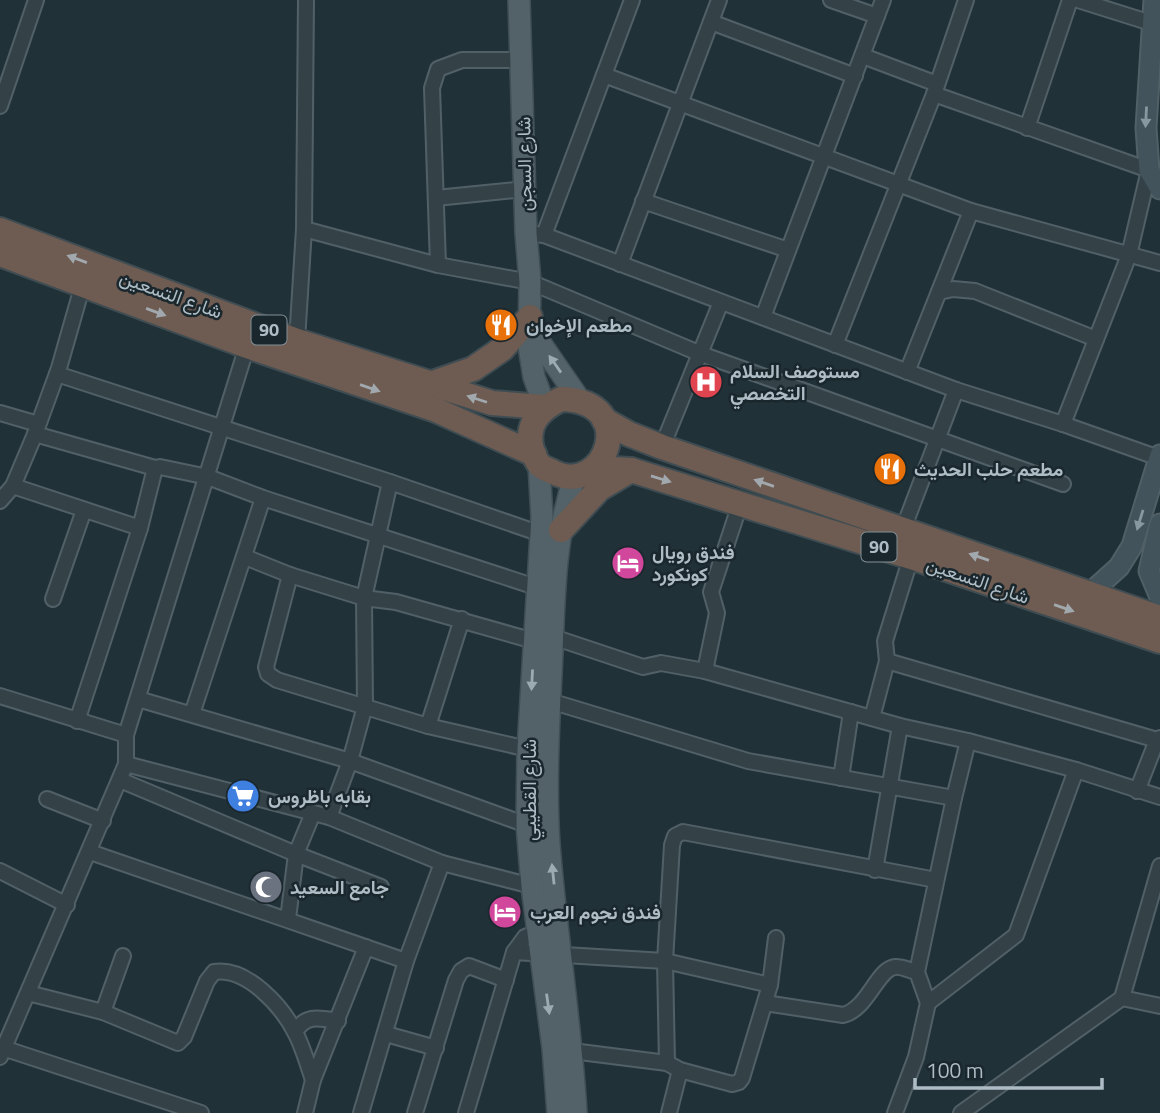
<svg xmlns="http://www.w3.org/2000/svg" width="1160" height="1113" font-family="'Titillium Web',Vazirmatn,sans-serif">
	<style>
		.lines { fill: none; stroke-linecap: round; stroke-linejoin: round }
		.street-casing { stroke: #516066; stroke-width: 18 }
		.secondary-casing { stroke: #516066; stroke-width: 23 }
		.primary-casing { stroke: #404e55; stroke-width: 24 }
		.highway-casing { stroke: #3f4d53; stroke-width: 28 }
		.street { stroke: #344248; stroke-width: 14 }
		.secondary { stroke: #42535b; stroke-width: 19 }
		.primary { stroke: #526268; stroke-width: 21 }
		.highway { stroke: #6e5b51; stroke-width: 24 }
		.oneway { fill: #8898a0 }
		.oneway2 { fill: #a1a9ae }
		.oneway3 { fill: #9cabb2 }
		.labels { text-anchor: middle; stroke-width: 5; stroke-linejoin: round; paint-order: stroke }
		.shield { fill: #1a272d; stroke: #829097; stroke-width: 2 }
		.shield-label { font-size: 18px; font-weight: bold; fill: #aebdc5 }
		.street-label { font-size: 19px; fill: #aebdc5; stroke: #1a272d }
		.poi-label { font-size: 19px; font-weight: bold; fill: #aebdc5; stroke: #1a272d; text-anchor: start }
	</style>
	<rect width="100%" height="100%" fill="#213138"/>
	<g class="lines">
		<defs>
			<g id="street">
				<path d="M831,0L877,16"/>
				<path d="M1078,0L1151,23"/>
				<path d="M711,22L855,76"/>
				<path d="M863,56L937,84"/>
				<path d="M604,75L971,211L1160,263"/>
				<path d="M934,94L1149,170L1129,255L1063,424"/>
				<path d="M0,106L36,0"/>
				<path d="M1027,128L1070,0"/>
				<path d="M436,198L525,189"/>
				<path d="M643,201L788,250"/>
				<path d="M304,229L438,265L530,282L701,354L1063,484"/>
				<path d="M526,233L544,235L956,390L1063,424L1159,458"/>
				<path d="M544,235L632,0"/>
				<path d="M620,264L719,0"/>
				<path d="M438,265L432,88L438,69L462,60H522"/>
				<path d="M939,292L953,289L975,291L1096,339"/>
				<path d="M763,317L883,0"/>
				<path d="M297,341L304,229L306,0"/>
				<path d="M835,345L934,94L966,0"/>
				<path d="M907,372L971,211"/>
				<path d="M57,374L390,482L541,534"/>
				<path d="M0,413L38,424"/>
				<path d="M35,434L155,468L160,467L208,477L263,498L545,590"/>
				<path d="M662,447L721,302"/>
				<path d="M13,486L140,528"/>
				<path d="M0,501L13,486L35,434L59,368L83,284"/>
				<path d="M902,532L956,390"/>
				<path d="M245,557L290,575L364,598L396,602L534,641"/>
				<path d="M290,575L266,667L268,674L277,680L428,726L528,749"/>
				<path d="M53,599L84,510"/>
				<path d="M553,637L643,667L661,663L705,671L900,726L968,741L1076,770L1160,797"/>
				<path d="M887,661L1157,740"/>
				<path d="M705,671L717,613L711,592L740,504"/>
				<path d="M0,696L126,735"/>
				<path d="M138,699L350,761L527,825"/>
				<path d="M550,701L748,761L954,798"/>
				<path d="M192,714L263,498"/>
				<path d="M872,718L887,661L885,641L911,557"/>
				<path d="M77,721L140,528L155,468"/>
				<path d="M428,726L462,619"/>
				<path d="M126,764L329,817L442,863L532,886"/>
				<path d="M841,778L851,712"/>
				<path d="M120,780L296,854L381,887"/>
				<path d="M1137,791L1157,740L1160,738"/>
				<path d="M47,799L103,821"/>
				<path d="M329,817L350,761L365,706L364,598L390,482"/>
				<path d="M90,852L406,961"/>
				<path d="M875,870L900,726"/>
				<path d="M0,871L67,905"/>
				<path d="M288,919L296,854L313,813"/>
				<path d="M514,952L665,961L770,985"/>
				<path d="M28,993L103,1012L178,1043L184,1037L207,981L214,972C247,967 282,1006 296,1034C303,1048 308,1065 313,1080"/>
				<path d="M1122,998L1160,1006"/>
				<path d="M765,1003L843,1015C868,1009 877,969 895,967C901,966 911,971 917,972"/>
				<path d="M928,1003L1016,935L1076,770"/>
				<path d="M103,1012L123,956"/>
				<path d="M295,1032C306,1014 319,1018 338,1021"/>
				<path d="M386,1034L436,1048"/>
				<path d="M3,1048L201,1113"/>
				<path d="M572,1051L667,1063L680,1070L732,1084L739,1082L742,1078L770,985L776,938"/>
				<path d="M0,1057L126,764V735L247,346"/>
				<path d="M667,1063L665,961L672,845L675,836L683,832L936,880"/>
				<path d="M305,1113L313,1080L366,947"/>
				<path d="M361,1113L406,961L442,863"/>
				<path d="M415,1113L456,980L461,971L469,966L506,980"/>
				<path d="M466,1113L514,952L525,937L538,932"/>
				<path d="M669,1113L680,1070"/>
				<path d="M895,1113L916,1057L928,1003L917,972L954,798L968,741"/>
				<path d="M961,1113L1122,998L1160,866"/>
			</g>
			<g id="secondary">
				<path d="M1154,0L1146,128L1149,170L1160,189"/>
				<path d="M1160,524L1149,571L1160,597"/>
				<path d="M1089,594L1119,567L1132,546L1160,455"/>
			</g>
			<g id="primary">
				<path d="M519,0L526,233L530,282L529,346L534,377L545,407"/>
				<path d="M530,328L579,399"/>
				<path d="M539,465L542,517L528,749L527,825L532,886L553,1048L558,1113"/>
				<path d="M575,476C555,534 554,593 552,653C549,717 545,781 549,844C556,934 571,1023 576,1113"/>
			</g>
			<g id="highway">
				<path d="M0,230L297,341L492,403L544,407"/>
				<path d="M0,254L247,346L436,410L534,454"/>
				<path d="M430,384L473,369L502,349L530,317"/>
				<path d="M561,399C643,401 604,499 553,472C549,470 542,468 539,464C536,461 534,454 532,450C525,424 540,409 561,399Z"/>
				<path d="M604,420L629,434L662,447L1160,618"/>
				<path d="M594,468L631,470L911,557L1160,641"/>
				<path d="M561,530L599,489L631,470"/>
			</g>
		</defs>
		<use href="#street" class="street-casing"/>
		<use href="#secondary" class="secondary-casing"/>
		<use href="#primary" class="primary-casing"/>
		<use href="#highway" class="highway-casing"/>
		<use href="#street" class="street"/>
		<use href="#secondary" class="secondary"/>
		<use href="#primary" class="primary"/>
		<use href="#highway" class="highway"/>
	</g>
	<defs><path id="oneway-solid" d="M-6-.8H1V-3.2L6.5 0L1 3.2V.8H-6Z" transform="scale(1.75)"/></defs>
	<g class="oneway">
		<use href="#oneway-solid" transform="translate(1146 117) rotate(93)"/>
		<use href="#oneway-solid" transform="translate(1140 520) rotate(107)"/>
	</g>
	<g class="oneway2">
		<use href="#oneway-solid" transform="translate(77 259) rotate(-160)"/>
		<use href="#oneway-solid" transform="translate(156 312) rotate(20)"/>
		<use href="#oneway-solid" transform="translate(370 388) rotate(19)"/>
		<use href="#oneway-solid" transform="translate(477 399) rotate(-162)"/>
		<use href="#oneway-solid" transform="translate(661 479) rotate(17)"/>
		<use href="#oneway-solid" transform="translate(764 483) rotate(-161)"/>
		<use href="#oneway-solid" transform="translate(979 557) rotate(-161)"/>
		<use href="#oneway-solid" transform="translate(1064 608) rotate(19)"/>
	</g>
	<g class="oneway3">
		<use href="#oneway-solid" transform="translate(555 364) rotate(-125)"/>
		<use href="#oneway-solid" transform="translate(532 680) rotate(93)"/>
		<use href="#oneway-solid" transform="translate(553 874) rotate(-96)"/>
		<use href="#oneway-solid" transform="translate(548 1004) rotate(82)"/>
	</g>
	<defs>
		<symbol id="restaurant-disc" viewBox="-11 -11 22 22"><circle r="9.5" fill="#e8710a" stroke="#1a272d"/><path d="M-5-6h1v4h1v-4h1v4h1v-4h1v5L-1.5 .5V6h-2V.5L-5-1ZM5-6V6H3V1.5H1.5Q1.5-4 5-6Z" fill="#fff"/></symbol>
		<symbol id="hospital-disc" viewBox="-11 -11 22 22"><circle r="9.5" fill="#e0444e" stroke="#1a272d"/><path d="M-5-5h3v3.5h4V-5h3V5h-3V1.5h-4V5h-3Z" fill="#fff"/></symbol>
		<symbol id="hotel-disc" viewBox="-11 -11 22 22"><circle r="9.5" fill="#d1479c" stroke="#1a272d"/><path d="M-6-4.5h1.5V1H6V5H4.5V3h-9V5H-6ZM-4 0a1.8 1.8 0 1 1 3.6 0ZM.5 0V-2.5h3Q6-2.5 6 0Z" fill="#fff"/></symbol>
		<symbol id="supermarket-disc" viewBox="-11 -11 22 22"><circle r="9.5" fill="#3f7fe0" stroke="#1a272d"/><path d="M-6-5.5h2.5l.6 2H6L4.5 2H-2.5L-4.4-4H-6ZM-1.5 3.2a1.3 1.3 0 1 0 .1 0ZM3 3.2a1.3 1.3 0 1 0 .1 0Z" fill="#fff"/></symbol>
		<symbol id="mosque-disc" viewBox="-11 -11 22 22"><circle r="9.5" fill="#6b7280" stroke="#1a272d"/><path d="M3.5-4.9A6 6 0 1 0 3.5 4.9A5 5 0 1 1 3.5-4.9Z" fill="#fff"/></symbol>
	</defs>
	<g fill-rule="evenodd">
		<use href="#restaurant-disc" x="482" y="306" width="38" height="38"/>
		<use href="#hospital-disc" x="687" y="363" width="38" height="38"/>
		<use href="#restaurant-disc" x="871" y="450" width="38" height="38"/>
		<use href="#hotel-disc" x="609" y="544" width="38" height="38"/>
		<use href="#supermarket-disc" x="224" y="777" width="38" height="38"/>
		<use href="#mosque-disc" x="247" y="868" width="38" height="38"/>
		<use href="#hotel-disc" x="486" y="893" width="38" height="38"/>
	</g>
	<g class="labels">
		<g class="shield">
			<rect x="251.5" y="315.5" width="35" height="29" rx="5"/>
			<rect x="861.5" y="532.5" width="35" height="29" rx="5"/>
		</g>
		<g class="shield-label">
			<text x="269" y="336">90</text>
			<text x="879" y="553">90</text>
		</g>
		<g class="street-label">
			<text transform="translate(524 164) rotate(-91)" y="7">شارع السجن</text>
			<text transform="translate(171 294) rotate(20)" y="7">شارع التسعين</text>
			<text transform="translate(978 580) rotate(19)" y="7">شارع التسعين</text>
			<text transform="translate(529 790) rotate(-90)" y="7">شارع القطيبي</text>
		</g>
		<g class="poi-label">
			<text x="526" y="332">مطعم الإخوان</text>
			<text x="730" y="378">مستوصف السلام<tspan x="730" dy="22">التخصصي</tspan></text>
			<text x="914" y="476">مطعم حلب الحديث</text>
			<text x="652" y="559">فندق رويال<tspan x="652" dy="22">كونكورد</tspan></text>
			<text x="268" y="803">بقابه باظروس</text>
			<text x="290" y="894">جامع السعيد</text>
			<text x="530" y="919">فندق نجوم العرب</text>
		</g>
	</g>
	<path d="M915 1078v10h187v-10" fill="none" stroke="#aebdc5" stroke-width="3.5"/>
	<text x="926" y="1078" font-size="21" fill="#aebdc5" stroke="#1a272d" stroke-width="5" paint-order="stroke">100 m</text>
</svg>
